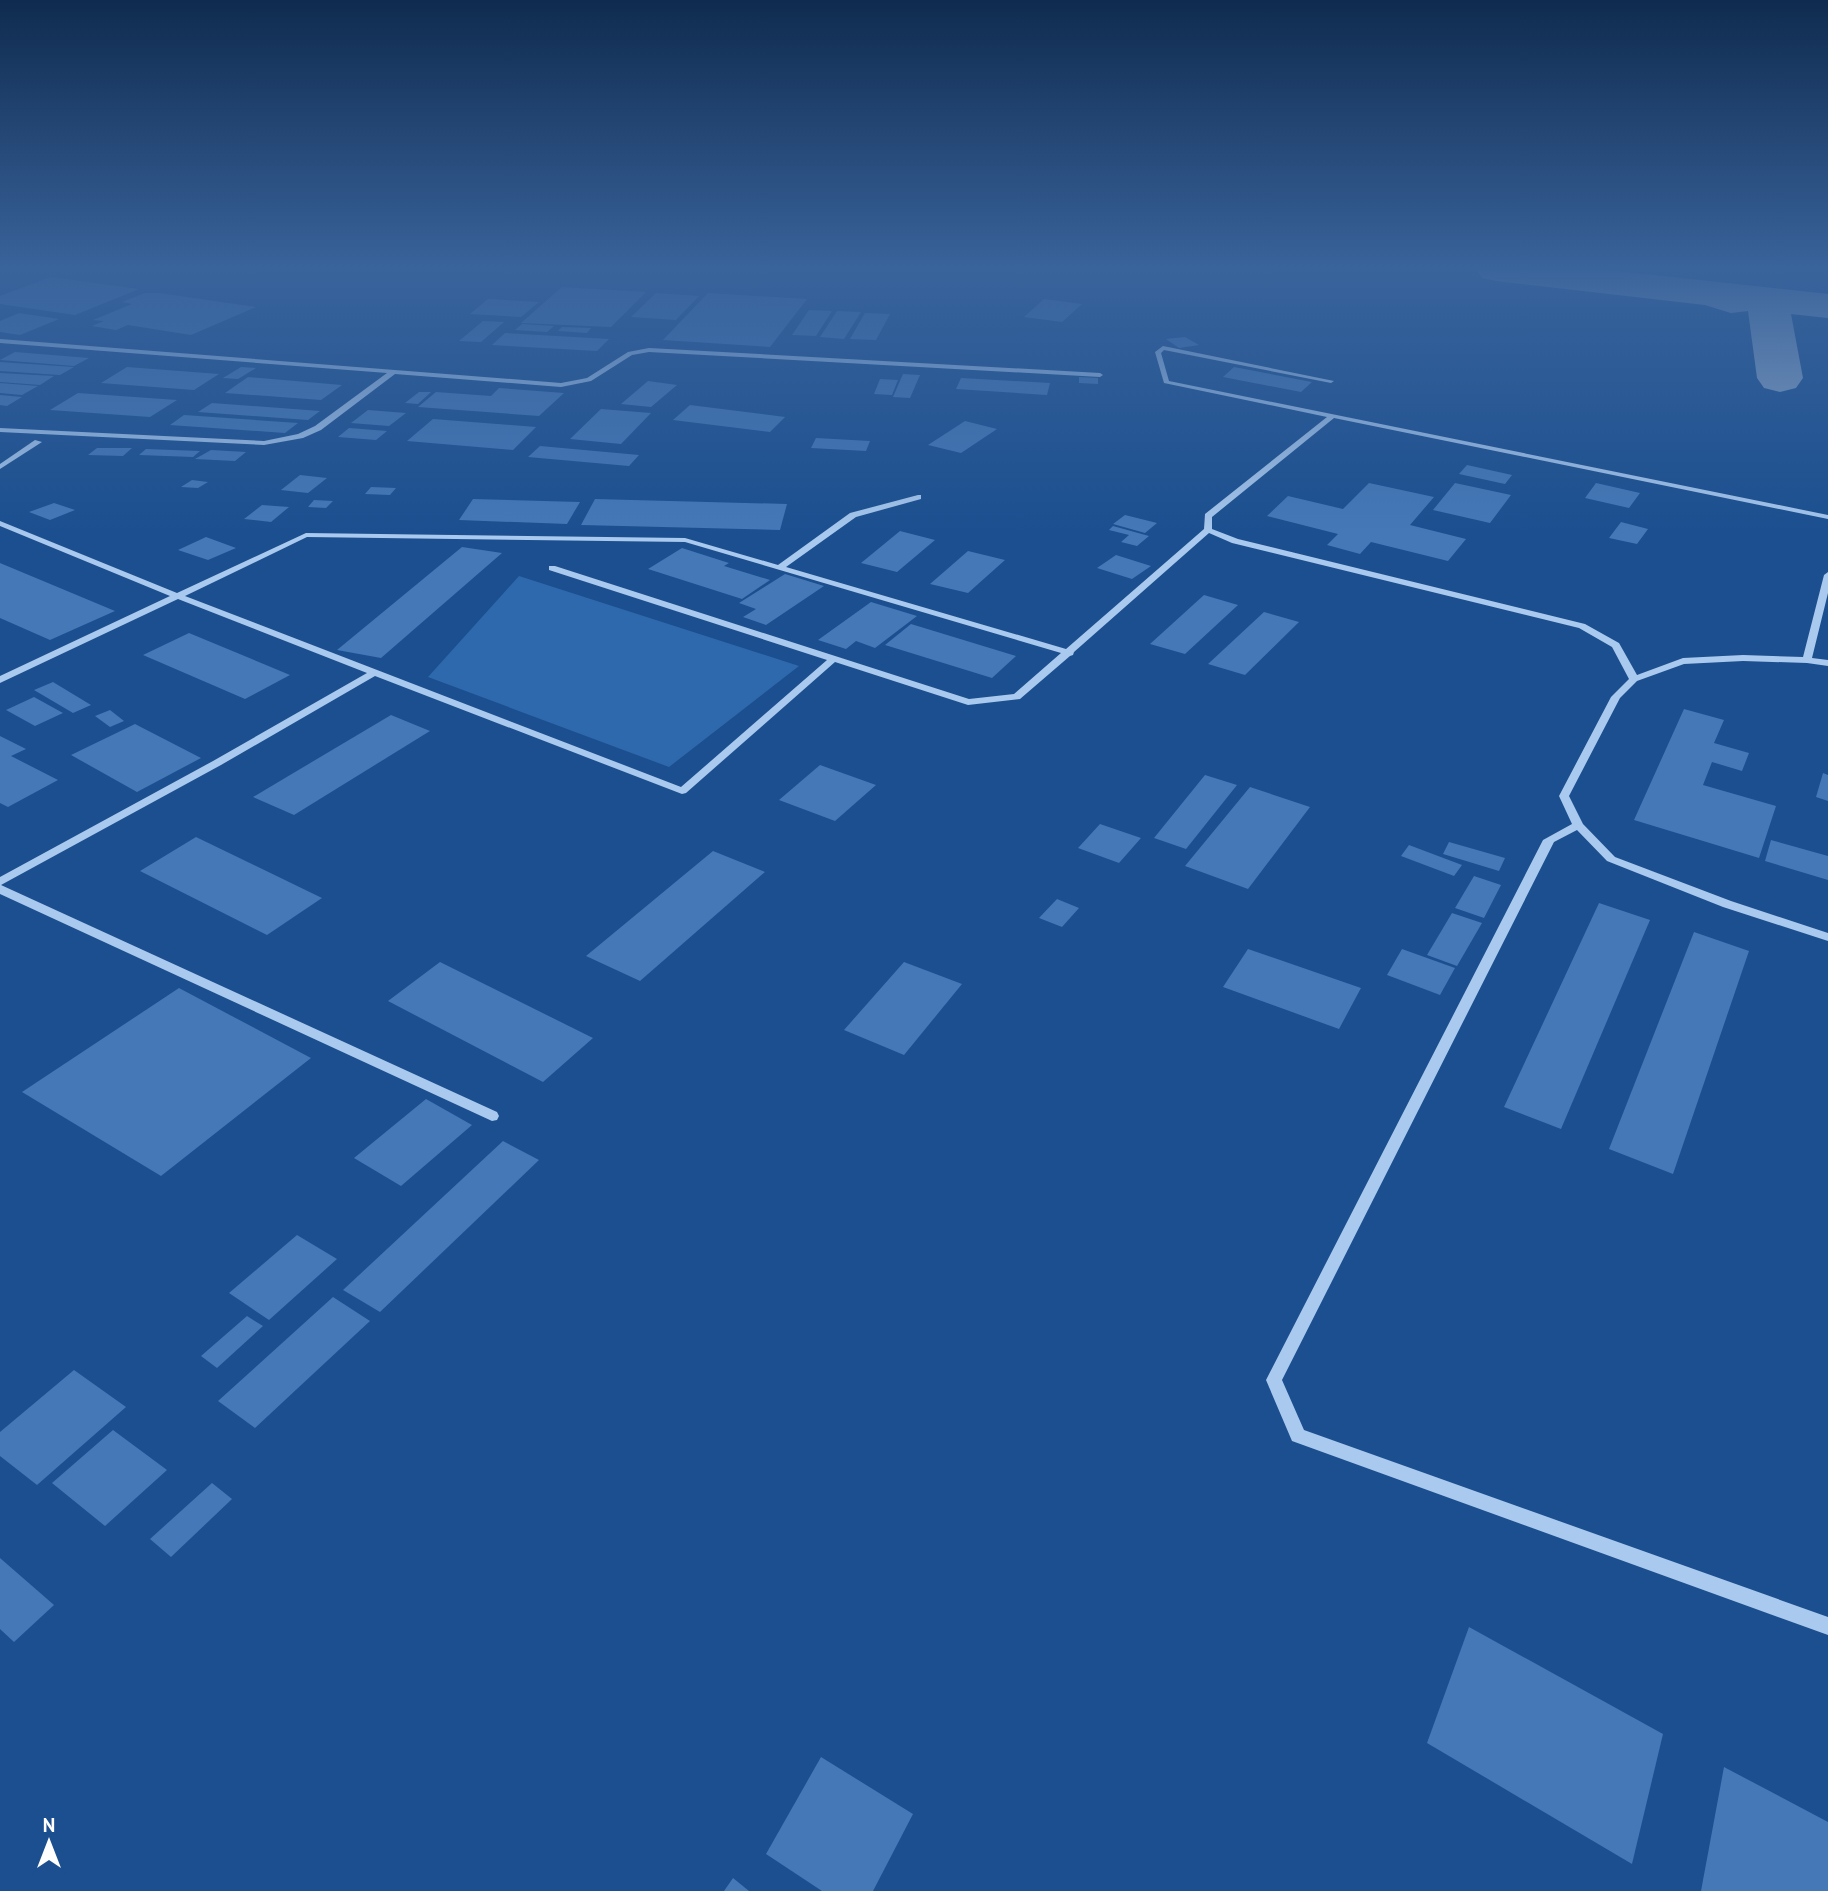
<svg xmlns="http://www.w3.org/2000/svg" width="1828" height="1891" font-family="'PT Sans',sans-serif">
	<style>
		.green { fill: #2e69ad }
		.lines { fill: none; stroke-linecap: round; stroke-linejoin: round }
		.taxiway { fill: #8da7c7; fill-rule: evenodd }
		.building { fill: #4478b7 }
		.minor { fill: #a9c9ee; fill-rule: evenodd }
	</style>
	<rect width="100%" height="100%" fill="#1b4f8f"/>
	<path class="green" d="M519,576L799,666L669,767L428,677Z"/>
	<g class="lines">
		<path class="taxiway" d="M1477,270H1608L1828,294V318L1791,314L1803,378L1796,388L1780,392L1764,388L1757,378L1748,311L1731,313L1705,305L1496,281L1482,278Z"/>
	</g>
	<g class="building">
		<path d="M50,277L139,289L75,315L0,304V296Z"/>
		<path d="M562,287L646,292L611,327L521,323Z"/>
		<path d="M145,293H159L256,307L191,335L128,325L116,330L92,326L104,321L93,320L132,304L122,302Z"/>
		<path d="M656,293L699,296L676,320L631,317Z"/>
		<path d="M708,293L807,299L770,347L663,340Z"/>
		<path d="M488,299L539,302L521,317L470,314Z"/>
		<path d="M1044,299L1082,304L1062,322L1024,317Z"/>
		<path d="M809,310L832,311L816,336L792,335Z"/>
		<path d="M837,311L861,312L844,339L820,337Z"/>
		<path d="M19,313L59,319L20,335L0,332V321Z"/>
		<path d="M865,313L890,314L876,340L850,339Z"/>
		<path d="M483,321L504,322L481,342L459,341Z"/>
		<path d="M522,324L554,326L547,332L515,330Z"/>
		<path d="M562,327L591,328L587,333L558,331Z"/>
		<path d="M505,333L609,339L597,351L492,345Z"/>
		<path d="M1185,337L1199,345L1179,348L1166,339Z"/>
		<path d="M15,352L89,358L74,366L0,360Z"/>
		<path d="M0,362L74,367L60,375L0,371Z"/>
		<path d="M127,367L219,374L194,390L101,383Z"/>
		<path d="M241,367L256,368L238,379L223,378Z"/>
		<path d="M1234,367L1312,382L1301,392L1223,377Z"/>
		<path d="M0,373L54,376L40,385L0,382Z"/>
		<path d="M903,374L920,375L910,398L893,397Z"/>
		<path d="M248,377L342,385L321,400L225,393Z"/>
		<path d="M1079,377L1098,378V384L1079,383Z"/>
		<path d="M961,378L1050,383L1047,395L956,389Z"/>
		<path d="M880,379L898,380L892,395L874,394Z"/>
		<path d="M648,381L677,385L651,407L621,404Z"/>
		<path d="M0,383L38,386L22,395L0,393Z"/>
		<path d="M499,388L564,393L539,416L418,407L436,392L491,396Z"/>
		<path d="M419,392H431L418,404L405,403Z"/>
		<path d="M78,393L177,400L150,417L50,410Z"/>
		<path d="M0,395L22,397L7,406L0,405Z"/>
		<path d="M212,403L320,411L308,420L198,412Z"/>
		<path d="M690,405L785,417L770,432L673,420Z"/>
		<path d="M601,409L651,413L621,444L570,439Z"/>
		<path d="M368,410L406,413L389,426L351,423Z"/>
		<path d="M184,415L298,423L285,433L170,425Z"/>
		<path d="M433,419L536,427L513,450L407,441Z"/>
		<path d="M965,421L997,429L961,453L928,445Z"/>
		<path d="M349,428L387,431L376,440L338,437Z"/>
		<path d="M816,438L870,441L866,451L811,448Z"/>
		<path d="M540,446L639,455L629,466L528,457Z"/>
		<path d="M97,448H132L123,456L88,455Z"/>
		<path d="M146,449L200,451L193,457L139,455Z"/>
		<path d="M211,450L246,452L235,461L195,459Z"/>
		<path d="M1467,465L1512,475L1505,484L1459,474Z"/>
		<path d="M300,475L327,478L308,493L281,490Z"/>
		<path d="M192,480L208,482L198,488L181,487Z"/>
		<path d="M1369,483L1434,497L1410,525L1466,539L1448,561L1371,542L1360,554L1327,545L1338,534L1267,516L1288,496L1343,509Z"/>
		<path d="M1455,483L1511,495L1490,523L1433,510Z"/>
		<path d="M1596,483L1640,493L1629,508L1585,498Z"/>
		<path d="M371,487L396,488L390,495L365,494Z"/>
		<path d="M473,499L580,502L567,524L459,520Z"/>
		<path d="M595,499L787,504L780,530L581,525Z"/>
		<path d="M314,500L333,501L326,508L308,507Z"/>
		<path d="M54,503L75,510L50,520L29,512Z"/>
		<path d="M262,505L289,507L271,522L244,519Z"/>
		<path d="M1125,515L1157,523L1145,533L1113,524Z"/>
		<path d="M1621,522L1648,529L1637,544L1609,538Z"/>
		<path d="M1113,526L1149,536L1137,546L1121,542L1129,535L1109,530Z"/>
		<path d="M900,531L935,540L897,572L861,563Z"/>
		<path d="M206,537L236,548L208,560L178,550Z"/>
		<path d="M462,547L502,553L381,658L337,650Z"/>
		<path d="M682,548L729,563L724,566L770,580L742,599L648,569Z"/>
		<path d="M968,551L1005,560L968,593L930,584Z"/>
		<path d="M1116,555L1151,566L1132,579L1097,568Z"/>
		<path d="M0,563L115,611L50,640L0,618Z"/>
		<path d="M785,574L824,586L766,625L743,617L756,609L739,603Z"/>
		<path d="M1204,595L1238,605L1185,654L1150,644Z"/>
		<path d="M871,602L917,616L875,648L856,641L846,649L818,640Z"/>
		<path d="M1264,612L1299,622L1245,675L1208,664Z"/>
		<path d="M911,624L1016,656L992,678L885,645Z"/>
		<path d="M189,633L290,675L245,699L143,655Z"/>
		<path d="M53,682L91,705L73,713L34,690Z"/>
		<path d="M34,697L63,713L35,726L6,710Z"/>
		<path d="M1684,709L1724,720L1714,743L1749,753L1742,771L1712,762L1703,785L1776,806L1759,858L1634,820Z"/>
		<path d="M110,710L124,721L110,727L95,716Z"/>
		<path d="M391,715L430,731L294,815L253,797Z"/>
		<path d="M135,724L201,758L137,792L71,755Z"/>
		<path d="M0,736L26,749L11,756L58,780L8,807L0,803Z"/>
		<path d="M820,765L876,785L835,821L779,800Z"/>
		<path d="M1823,773L1828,775V801L1816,797Z"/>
		<path d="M1205,775L1237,785L1186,849L1154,838Z"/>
		<path d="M1250,787L1310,807L1248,889L1185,866Z"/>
		<path d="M1100,824L1141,838L1119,863L1078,848Z"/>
		<path d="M196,837L322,898L267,935L140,871Z"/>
		<path d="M1771,840L1828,856V880L1765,861Z"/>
		<path d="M1449,842L1505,858L1499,871L1443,854Z"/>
		<path d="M1409,845L1462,865L1454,876L1401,856Z"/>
		<path d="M713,851L765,872L640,981L586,956Z"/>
		<path d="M1474,876L1501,885L1484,918L1455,908Z"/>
		<path d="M1057,899L1079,908L1062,927L1039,918Z"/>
		<path d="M1599,903L1650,920L1561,1129L1504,1107Z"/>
		<path d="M1452,913L1482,923L1457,966L1427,955Z"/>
		<path d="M1694,932L1749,951L1673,1174L1609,1149Z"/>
		<path d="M1248,949L1361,988L1339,1029L1223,987Z"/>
		<path d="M1402,949L1455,968L1440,995L1387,975Z"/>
		<path d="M440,962L593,1038L543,1082L388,1001Z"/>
		<path d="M904,962L962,984L904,1055L844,1030Z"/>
		<path d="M179,988L311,1058L161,1176L22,1092Z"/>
		<path d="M426,1099L472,1125L401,1186L354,1158Z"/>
		<path d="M503,1141L539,1160L380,1312L343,1290Z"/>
		<path d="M297,1235L337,1259L269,1320L229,1293Z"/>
		<path d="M333,1297L370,1321L255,1428L218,1401Z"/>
		<path d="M247,1316L263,1326L217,1368L201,1356Z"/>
		<path d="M74,1370L126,1407L37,1485L0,1456V1432Z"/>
		<path d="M113,1430L167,1470L105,1526L52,1483Z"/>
		<path d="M212,1483L232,1499L171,1557L150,1539Z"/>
		<path d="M0,1558L54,1605L14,1642L0,1629Z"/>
		<path d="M1469,1627L1663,1734L1632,1864L1427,1743Z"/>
		<path d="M821,1757L913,1814L873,1891H822L766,1854Z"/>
		<path d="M1724,1767L1828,1822V1891H1701Z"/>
		<path d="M733,1878L749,1891H724Z"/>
	</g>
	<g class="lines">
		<g class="minor">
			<path d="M0,339L561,383L587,378L628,352L649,348L1100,373L1103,375L1100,377L649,352L632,355L591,381L561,387L395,374L321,430L303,438L264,445L0,432V428L264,441L298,434L315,426L387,373L0,343Z"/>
			<path d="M1163,346L1334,381L1331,383L1164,350L1161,353L1169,381L1828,515V519L1334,418L1212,517V529L1238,539L1585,624L1619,643L1637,675L1683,658L1743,655L1803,657L1824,575L1828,572V593L1812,658L1828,660V666L1807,663L1743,661L1684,664L1637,681L1620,698L1569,796L1583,824L1615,857L1731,901L1828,933V941L1723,907L1607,861L1577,830L1554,842L1282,1380L1304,1430L1828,1617V1635L1292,1441L1266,1380L1543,840L1572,824L1559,796L1611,697L1629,679L1612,647L1579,628L1232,543L1209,533L1074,652L1073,655L1070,656L1020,699L968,705L835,662L686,793L682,794L375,676L221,765L1,885L497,1112L499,1116L497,1120L492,1121L0,894V877L213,761L367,673L178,599L0,683V676L170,596L0,526V521L177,593L306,533L685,538L778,565L850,513L918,495H921V499L856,517L786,567L1066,649L1204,529L1205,514L1327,417L1164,383L1155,352ZM307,537L685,542L1061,653L1014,694L969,699L555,566H549V570L827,660L681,787L185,596Z"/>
			<path d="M35,440L42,442L0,469V464Z"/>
		</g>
	</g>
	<linearGradient id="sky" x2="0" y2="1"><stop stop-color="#0f2b4f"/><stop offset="0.5" stop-color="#39639b"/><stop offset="1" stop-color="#39639b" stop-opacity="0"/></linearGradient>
	<rect width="1828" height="535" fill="url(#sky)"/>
	<g transform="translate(49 1842)" stroke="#1b4f8f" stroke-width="5" paint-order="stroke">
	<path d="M0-5L12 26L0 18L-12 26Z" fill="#ffffff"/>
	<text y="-10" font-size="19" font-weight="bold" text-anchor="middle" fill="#ffffff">N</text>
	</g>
</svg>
